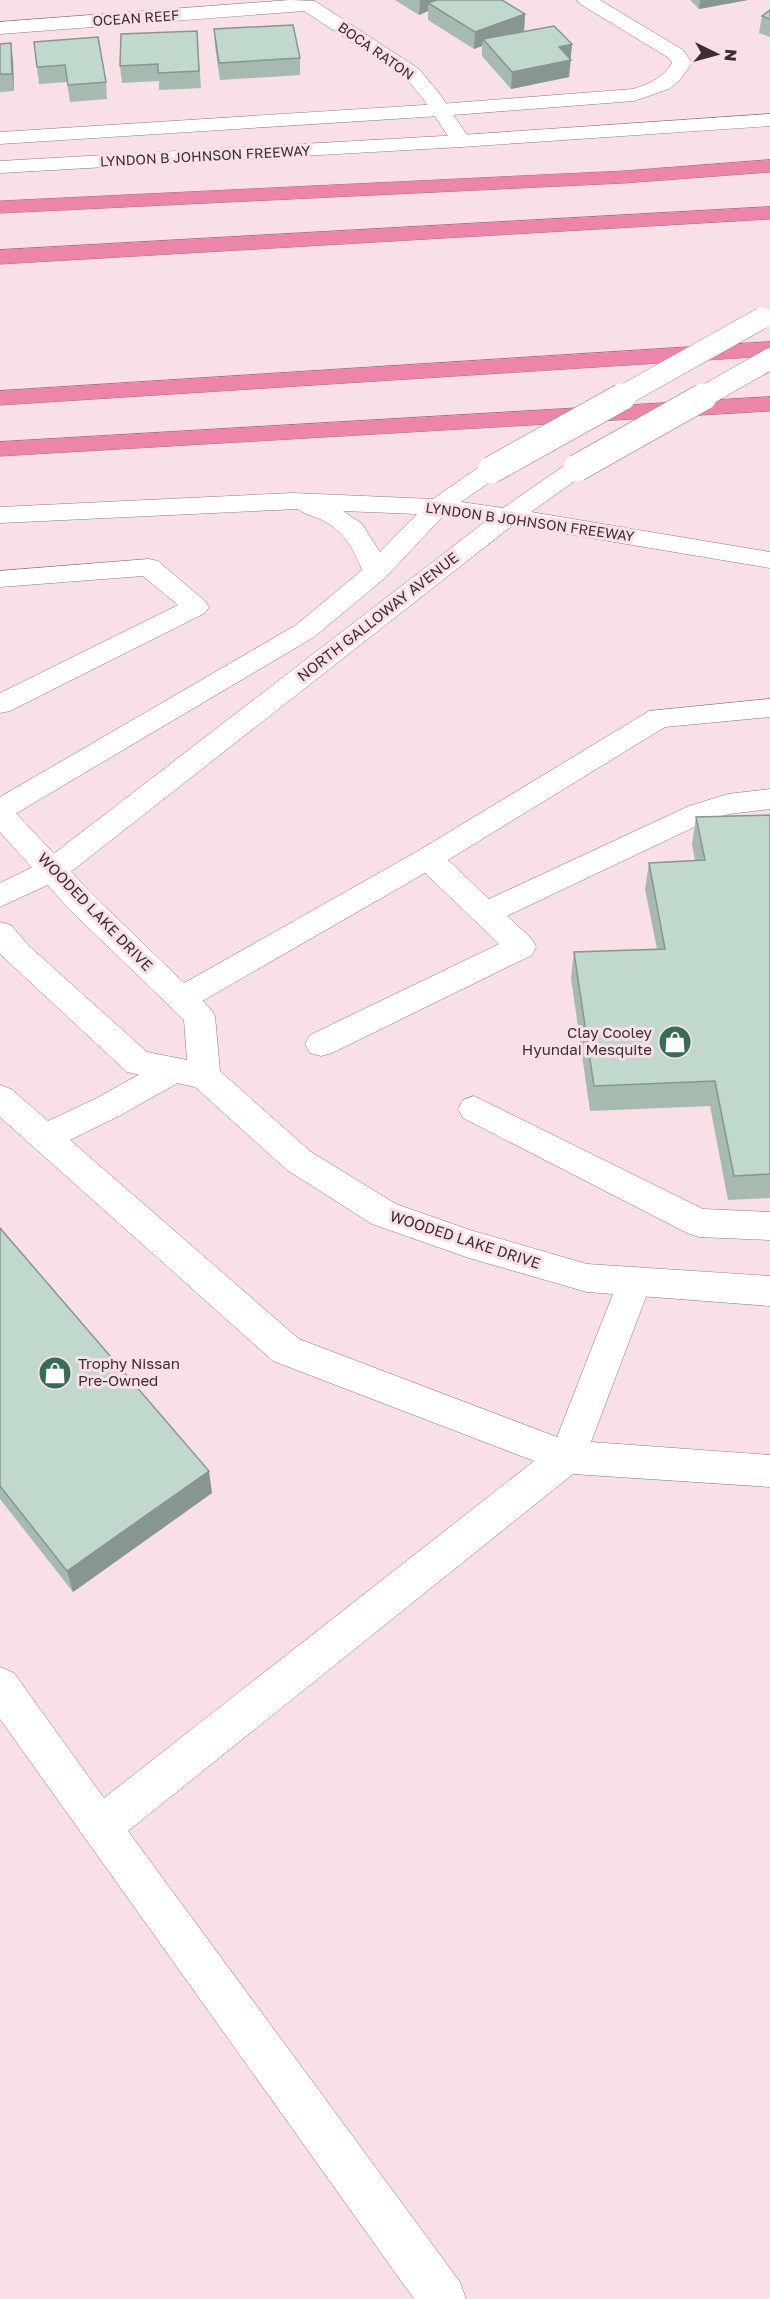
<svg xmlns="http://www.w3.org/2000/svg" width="770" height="2299" font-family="'Golos Text',sans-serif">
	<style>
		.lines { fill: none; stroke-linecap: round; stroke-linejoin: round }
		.lane-casing { stroke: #8f787e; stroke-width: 1 }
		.street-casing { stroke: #8f787e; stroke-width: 1 }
		.secondary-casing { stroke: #8f787e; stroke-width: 1 }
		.highway-casing { stroke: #ae6780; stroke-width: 1 }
		.lane { fill: #fff; fill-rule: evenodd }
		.street { fill: #fff; fill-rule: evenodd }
		.secondary { fill: #fff; fill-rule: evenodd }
		.highway { fill: #ec85a9; fill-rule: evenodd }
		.secondary-bridge-far1-casing { stroke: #8f787e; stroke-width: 22; stroke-linecap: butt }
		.secondary-bridge-casing { stroke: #8f787e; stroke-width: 28; stroke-linecap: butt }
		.secondary-bridge-far1 { stroke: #fff; stroke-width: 21 }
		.secondary-bridge { stroke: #fff; stroke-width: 27 }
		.wall { fill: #a6baaf }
		.shaded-wall { fill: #87978f }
		.building { fill: #c1d8cc; stroke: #87978f; stroke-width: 1.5 }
		.labels { text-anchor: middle; stroke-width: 6; stroke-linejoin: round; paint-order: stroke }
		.far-street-label { font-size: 14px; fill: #3a3033; stroke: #f9dfe6 }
		.street-label { font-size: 15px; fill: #3a3033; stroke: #f9dfe6 }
		.poi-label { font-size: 15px; fill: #3a3033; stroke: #f9dfe6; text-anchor: end }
	</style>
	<rect width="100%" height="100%" fill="#f9dfe6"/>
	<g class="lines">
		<defs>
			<g id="lane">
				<path d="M577,0H600L683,50L692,63L680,80L669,89L634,101L440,116L0,144V132L440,104L633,89C649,84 663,78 672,63L669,58L580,4Z"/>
				<path d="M149,559L158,561L205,601L209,607L205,613L10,711L0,713V693L178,605L143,576L0,587V571Z"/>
				<path d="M770,699V717L665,727L448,860L489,899L689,806L728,794L770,789V809L729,814L709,820L507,916L532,939L536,947L532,955L332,1053L321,1056L310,1053L305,1044L310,1035L499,944L425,873L192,1007L181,1011L170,1007L165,999L170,991L418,851L649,711Z"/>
				<path d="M174,1058L185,1061L190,1070L185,1079L119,1116L70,1140L299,1339L557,1437L618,1281L623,1271L635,1267L647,1271L652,1281L591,1442L770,1455V1487L573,1474L128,1831L460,2282L466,2299H414L0,1719V1667L14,1673L104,1798L534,1461L273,1361L0,1117V1085L11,1089L48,1121L97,1098L163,1061Z"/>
				<path d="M474,1096L703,1209L770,1212V1240L699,1237L687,1233L463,1118L458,1109L463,1100Z"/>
			</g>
			<g id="street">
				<path d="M290,0L315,1L419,69L439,93L471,141L468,145L461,147L454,145L424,100L405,77L304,11L0,34V22Z"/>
				<path d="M0,804L10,807L92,894L210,1008L215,1016L220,1071L311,1152L396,1204L470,1230L587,1264L770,1276V1306L587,1292L469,1258L372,1224L287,1170L195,1087L127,1072L0,954V922L11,925L29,946L147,1052L187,1060L184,1020L70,910L0,832Z"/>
			</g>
			<g id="secondary">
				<path d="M770,114V126L461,147L0,173V161L461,135Z"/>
				<path d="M577,461L586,463L589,468L586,473L531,512L770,552V568L513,525L63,878L0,907V883L43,862L486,521L444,515L385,578L314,637L10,817L0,820V797L296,625L362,570C353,547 343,530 320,519C313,516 304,514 298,509L0,523V507L293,493L433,499L482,465L491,463L500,465L503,470L500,475L461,502L503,508L568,463ZM343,511L417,514L380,552L362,524Z"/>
			</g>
			<g id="highway">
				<path d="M770,160V172L624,183L0,213V201L624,171Z"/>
				<path d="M770,207V219L0,264V250Z"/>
				<path d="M770,342V356L0,405V391Z"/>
				<path d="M770,397V411L0,456V442Z"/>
			</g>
		</defs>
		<use href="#lane" class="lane-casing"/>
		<use href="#street" class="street-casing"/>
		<use href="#secondary" class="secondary-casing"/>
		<use href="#highway" class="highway-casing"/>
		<use href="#lane" class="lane"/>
		<use href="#street" class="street"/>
		<use href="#secondary" class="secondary"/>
		<use href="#highway" class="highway"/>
		<defs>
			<g id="secondary-bridge-far1">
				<path d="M619,398L762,318"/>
				<path d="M701,398L770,359"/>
			</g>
			<g id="secondary-bridge">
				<path d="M577,468L703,397"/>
				<path d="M491,470L622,397"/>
			</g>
		</defs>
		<use href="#secondary-bridge-far1" class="secondary-bridge-far1-casing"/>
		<use href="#secondary-bridge" class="secondary-bridge-casing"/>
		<use href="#secondary-bridge-far1" class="secondary-bridge-far1"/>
		<use href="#secondary-bridge" class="secondary-bridge"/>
	</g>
	<g class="wall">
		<path d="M395,0H502L525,14L524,31L521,32L572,44L569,77L511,89L482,56V46L474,49L428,20V11L419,15Z"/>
		<path d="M690,0H748L699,9Z"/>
		<path d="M770,10V37L759,33L762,16Z"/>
		<path d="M214,29L300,58V75L220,80L215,46Z"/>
		<path d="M197,31L201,88L159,90V81L122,83L120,66Z"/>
		<path d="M34,42L106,82L107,99L70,102L67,82L39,84Z"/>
		<path d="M0,44L13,60L14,91L0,92Z"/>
		<path d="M770,815V1198L728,1200L710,1106L590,1111L571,978L574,952L657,949L645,889L649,863L695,861L692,844L696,817Z"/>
		<path d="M0,1228L212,1493L73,1592L0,1499Z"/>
	</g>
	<g class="shaded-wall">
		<path d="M420,0H459L428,3V11L419,15Z"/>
		<path d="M700,0H748L699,9Z"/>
		<path d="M525,14L524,31L487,44L483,39L482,46L474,49L475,32Z"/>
		<path d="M11,43L13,60L14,91L12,74Z"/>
		<path d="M572,44L569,77L511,89L512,72L559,47Z"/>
		<path d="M209,1471L212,1493L73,1592L67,1571Z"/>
	</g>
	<g class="building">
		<path d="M437,0H502L525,14L475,32L428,3Z"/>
		<path d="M770,10V19L762,16Z"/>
		<path d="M293,25L300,58L219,63L214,29Z"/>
		<path d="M554,26L572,44L559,47L571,60L512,72L483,39Z"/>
		<path d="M197,31L199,71L158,73V64L120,66L121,34Z"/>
		<path d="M98,37L106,82L68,85L65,65L37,67L34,42Z"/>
		<path d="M11,43L12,74H0V44Z"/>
		<path d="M770,815V1174L734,1176L715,1081L594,1086L574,952L665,949L649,863L705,860L696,817Z"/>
		<path d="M0,1228L209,1471L67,1571L0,1486Z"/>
	</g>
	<defs>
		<symbol id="shop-disc" viewBox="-11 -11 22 22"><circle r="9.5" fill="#356d55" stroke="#f9dfe6"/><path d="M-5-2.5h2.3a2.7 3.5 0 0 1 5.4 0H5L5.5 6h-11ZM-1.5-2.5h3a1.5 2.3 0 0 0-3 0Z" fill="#fff"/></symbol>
	</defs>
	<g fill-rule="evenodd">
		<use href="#shop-disc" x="656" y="1023" width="38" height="38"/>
		<use href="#shop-disc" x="36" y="1354" width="38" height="38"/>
	</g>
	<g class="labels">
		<g class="far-street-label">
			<text transform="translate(136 18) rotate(-4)" y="5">OCEAN REEF</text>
			<text transform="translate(376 51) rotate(35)" y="5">BOCA RATON</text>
			<text transform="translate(205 156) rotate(-3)" y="5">LYNDON B JOHNSON FREEWAY</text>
			<text transform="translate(530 522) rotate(8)" y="5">LYNDON B JOHNSON FREEWAY</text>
		</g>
		<g class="street-label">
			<text transform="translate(378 617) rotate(-38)" y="5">NORTH GALLOWAY AVENUE</text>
			<text transform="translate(95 912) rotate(46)" y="5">WOODED LAKE DRIVE</text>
			<text transform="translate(465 1240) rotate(18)" y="5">WOODED LAKE DRIVE</text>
		</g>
		<g class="poi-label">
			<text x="652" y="1038">Clay Cooley<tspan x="652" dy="17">Hyundai Mesquite</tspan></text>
			<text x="78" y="1369" text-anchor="start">Trophy Nissan<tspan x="78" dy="17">Pre-Owned</tspan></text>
		</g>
	</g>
	<g transform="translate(716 54) rotate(95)" stroke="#f9dfe6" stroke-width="4.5" paint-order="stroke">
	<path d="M0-4.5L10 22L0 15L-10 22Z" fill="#3a3033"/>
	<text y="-9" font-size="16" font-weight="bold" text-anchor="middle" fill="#3a3033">N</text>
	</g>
</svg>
